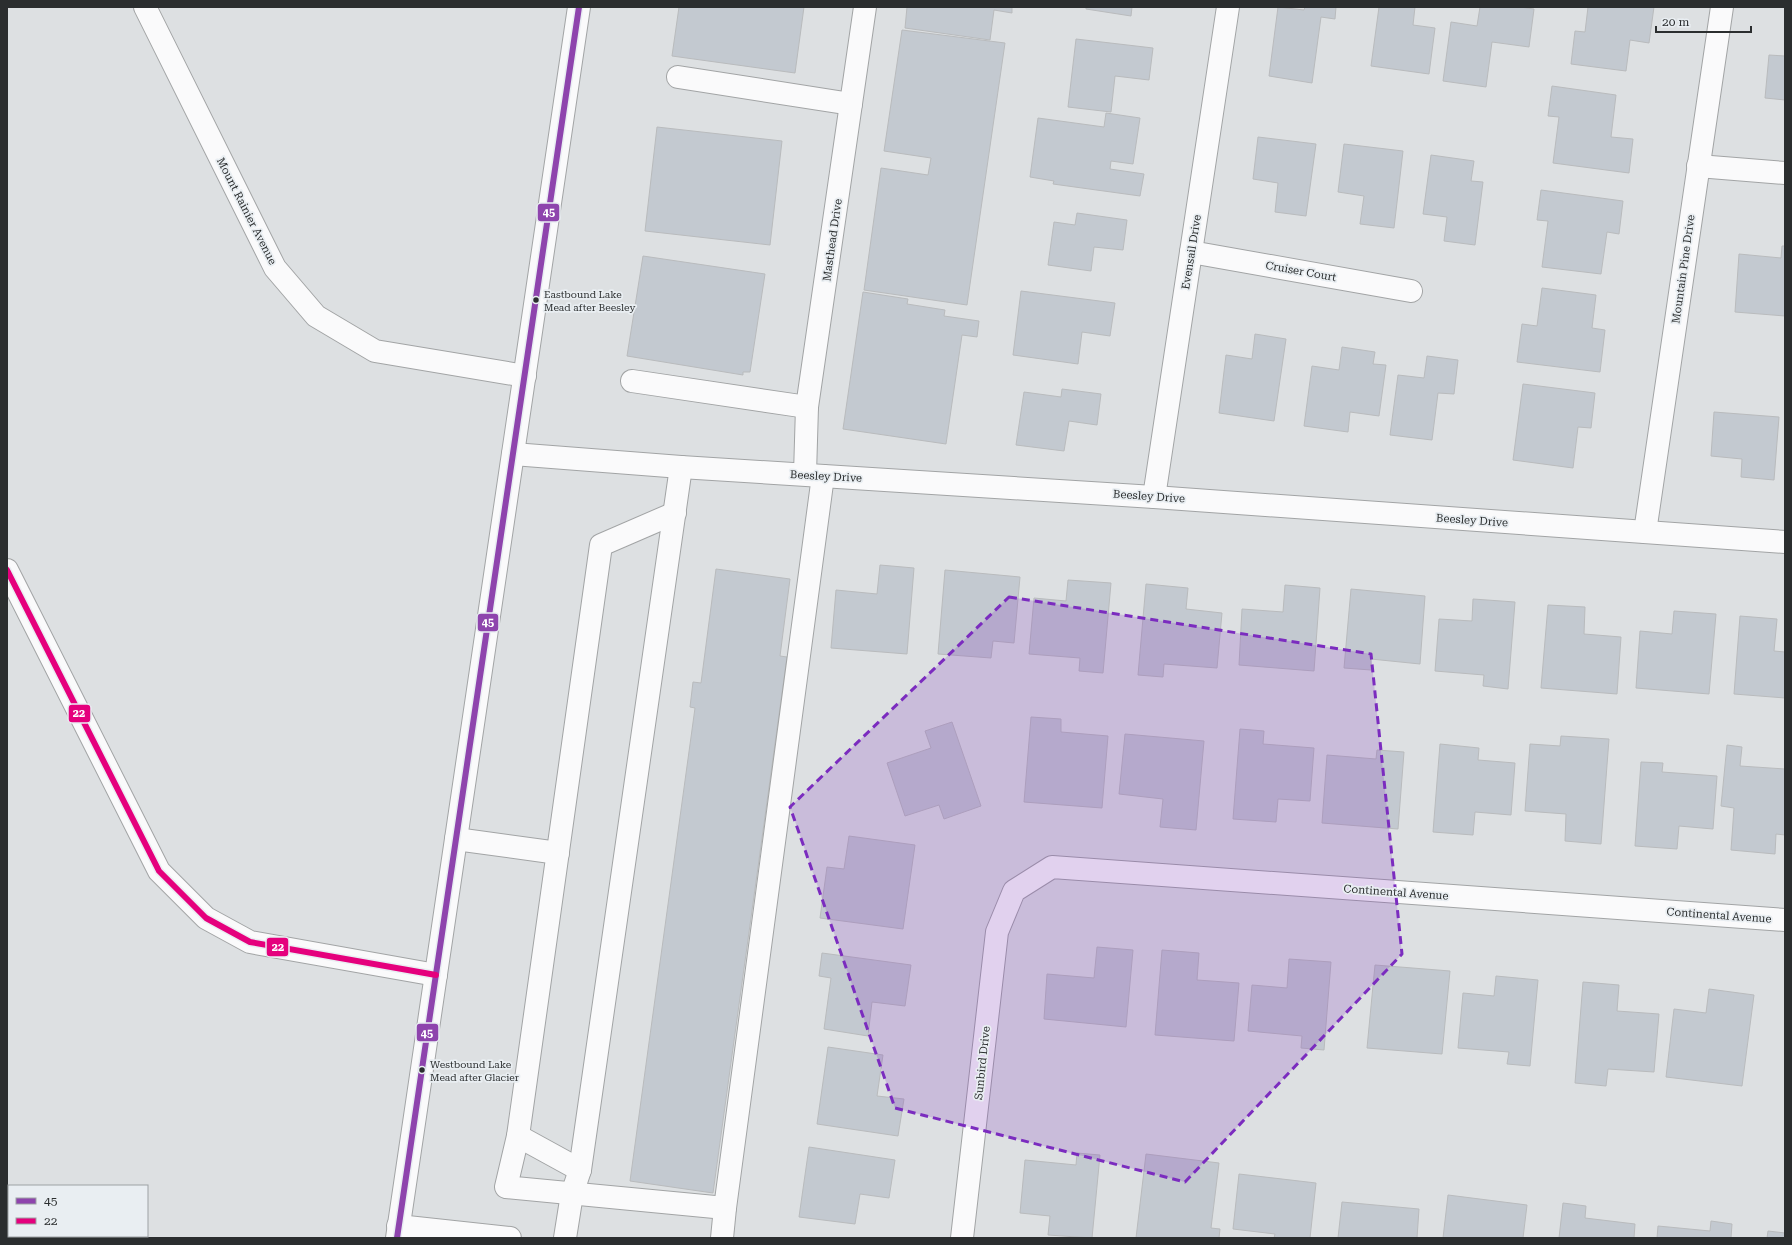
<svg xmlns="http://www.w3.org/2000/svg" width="1792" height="1245" font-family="'Roboto Serif',serif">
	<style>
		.building { fill: #c3c9d0; stroke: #b9bbbd }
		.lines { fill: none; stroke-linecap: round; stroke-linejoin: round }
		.minor-casing { stroke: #a2a4a5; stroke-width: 24 }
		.major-casing { stroke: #a2a4a5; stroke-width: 24 }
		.minor { stroke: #fafafb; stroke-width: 22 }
		.major { stroke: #fafafb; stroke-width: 22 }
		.bus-1-casing { stroke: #e9eef2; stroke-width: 9 }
		.bus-2-casing { stroke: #e9eef2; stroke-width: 9 }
		.bus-1 { stroke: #8e44ad; stroke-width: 6 }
		.bus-2 { stroke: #e5007d; stroke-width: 6 }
		.marked { fill: #7b2cbf; fill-opacity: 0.2; stroke: #7b2cbf; stroke-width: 3; stroke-dasharray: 8 5; stroke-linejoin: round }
		.bus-dot { fill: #2b2e2f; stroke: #e9eef2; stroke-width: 1.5 }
		.labels { text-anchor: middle; stroke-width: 3.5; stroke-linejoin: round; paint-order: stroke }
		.bus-label { font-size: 10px; fill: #2b2e2f; stroke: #e9eef2; text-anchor: start }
		.street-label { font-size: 11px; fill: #2b2e2f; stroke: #e9eef2 }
		.line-badge { stroke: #e9eef2; stroke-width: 1.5 }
		.badge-label { font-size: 11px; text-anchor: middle; font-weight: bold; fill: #fff }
	</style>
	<rect width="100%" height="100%" fill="#dde0e2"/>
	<g class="building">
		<path d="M679,7H804L795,73L672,56Z"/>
		<path d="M907,7H1012V13L994,10L990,40L905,28Z"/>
		<path d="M1086,7H1132L1131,16L1086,9Z"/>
		<path d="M1278,7L1304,10L1305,7H1336L1335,19L1321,17L1312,83L1269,76Z"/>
		<path d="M1379,7H1415L1413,25L1435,28L1429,74L1371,66Z"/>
		<path d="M1480,7H1520L1534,9L1529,47L1492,42L1486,87L1443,81L1451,22L1477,26Z"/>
		<path d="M1588,7H1654L1649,43L1630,40L1626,71L1571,64L1575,31L1585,32Z"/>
		<path d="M902,30L1005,43L967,305L864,290L881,168L928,175L931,158L884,151Z"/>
		<path d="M1076,39L1153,48L1149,80L1115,76L1111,112L1068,107Z"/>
		<path d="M1769,55L1785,56V100L1765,98Z"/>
		<path d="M1552,86L1616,95L1611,137L1633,139L1629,173L1553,163L1559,117L1548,116Z"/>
		<path d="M1106,113L1140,118L1133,164L1111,161L1110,169L1144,174L1140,196L1053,184L1054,181L1030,177L1038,118L1104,127Z"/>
		<path d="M657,127L782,141L770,245L645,231Z"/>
		<path d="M1258,137L1316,144L1306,216L1275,212L1278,183L1253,179Z"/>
		<path d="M1344,144L1403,151L1394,228L1360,224L1364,196L1338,192Z"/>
		<path d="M1431,155L1474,161L1471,181L1483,182L1475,245L1444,241L1447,217L1423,214Z"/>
		<path d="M1541,190L1623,201L1619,234L1607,232L1601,274L1542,267L1548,221L1537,220Z"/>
		<path d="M1077,213L1127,220L1123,250L1094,247L1091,271L1048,265L1054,222L1075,225Z"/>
		<path d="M1782,246H1785V316L1735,312L1739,254L1781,258Z"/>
		<path d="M643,256L765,274L750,372H743V375L627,356Z"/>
		<path d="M1542,288L1596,295L1592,328L1605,330L1600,372L1517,362L1522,324L1537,326Z"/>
		<path d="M1021,291L1115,303L1110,336L1082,332L1078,364L1013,355Z"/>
		<path d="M863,292L908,299L907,304L945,310L944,316L979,321L977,337L962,335L946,444L843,429Z"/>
		<path d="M1255,334L1286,339L1274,421L1219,413L1226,355L1252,359Z"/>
		<path d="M1342,347L1375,352L1373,364L1386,365L1379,416L1350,412L1348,432L1304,426L1312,366L1339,370Z"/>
		<path d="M1427,356L1458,360L1454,394L1438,393L1432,440L1390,435L1398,375L1424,378Z"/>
		<path d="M1523,384L1595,393L1591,428L1578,427L1573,468L1513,460Z"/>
		<path d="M1062,389L1101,394L1097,425L1069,421L1064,451L1016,445L1024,392L1061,397Z"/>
		<path d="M1714,412L1779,417L1774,480L1741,477L1742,459L1711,456Z"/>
		<path d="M880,565L914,568L907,654L831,648L836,590L877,594Z"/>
		<path d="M716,569L790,579L780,656L787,657L713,1193L630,1181L695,708L690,707L693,682L701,683Z"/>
		<path d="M945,570L1020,577L1014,643L993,641L991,658L938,654Z"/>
		<path d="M1068,580L1111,583L1103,673L1079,671L1080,658L1029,654L1034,598L1066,601Z"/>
		<path d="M1146,584L1188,588L1186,609L1222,613L1217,668L1164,664L1163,677L1138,675Z"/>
		<path d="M1285,585L1320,588L1314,671L1239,665L1242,609L1283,612Z"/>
		<path d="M1351,589L1425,596L1420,664L1371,659V670L1344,668Z"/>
		<path d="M1473,599L1515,602L1508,689L1483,686L1484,675L1435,671L1439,619L1472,621Z"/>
		<path d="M1548,605L1585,607L1584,634L1621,637L1617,694L1541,688Z"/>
		<path d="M1674,611L1716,614L1709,694L1636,688L1640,631L1672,634Z"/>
		<path d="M1740,616L1777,619L1774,651L1785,652V698L1734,694Z"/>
		<path d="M1031,717L1061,719V732L1108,736L1102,808L1024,802Z"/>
		<path d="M952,722L981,806L944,819L939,805L905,816L887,763L931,748L925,731Z"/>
		<path d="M1240,729L1264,731L1263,744L1314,748L1310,801L1278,799L1276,822L1233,819Z"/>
		<path d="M1125,734L1204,741L1196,830L1160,827L1163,799L1119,794Z"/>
		<path d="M1561,736L1609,739L1601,844L1565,841L1566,814L1525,811L1530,744L1560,746Z"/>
		<path d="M1440,744L1479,748L1478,760L1515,763L1511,815L1475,812L1473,835L1433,832Z"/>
		<path d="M1727,745L1742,747L1740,766L1785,769V835L1776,834L1775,854L1731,850L1734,808L1721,806Z"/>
		<path d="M1377,750L1404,752L1398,829L1322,823L1327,755L1376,759Z"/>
		<path d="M1641,762L1663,763L1662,772L1717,776L1713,829L1679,826L1677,849L1635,846Z"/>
		<path d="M849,836L915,845L903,929L820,918L827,867L844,869Z"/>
		<path d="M1097,947L1133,950L1126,1027L1044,1019L1047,974L1094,978Z"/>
		<path d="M1162,950L1199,953L1197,980L1239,983L1234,1041L1155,1035Z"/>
		<path d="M822,953L911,965L905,1006L872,1002L868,1036L824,1029L831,978L819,976Z"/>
		<path d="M1289,959L1331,962L1324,1050L1301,1048L1302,1036L1248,1031L1252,985L1287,988Z"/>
		<path d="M1375,965L1450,971L1442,1054L1367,1048Z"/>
		<path d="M1496,976L1538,980L1530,1066L1507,1064L1509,1052L1458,1048L1463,993L1494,996Z"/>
		<path d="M1583,982L1619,985L1617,1011L1659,1014L1654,1072L1608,1069L1606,1086L1575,1083Z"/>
		<path d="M1709,989L1754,995L1742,1086L1666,1077L1674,1009L1706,1013Z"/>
		<path d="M828,1047L883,1055L877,1096L904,1099L898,1136L817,1124Z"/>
		<path d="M809,1147L895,1160L889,1198L860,1194L855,1224L799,1217Z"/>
		<path d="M1077,1153L1100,1155L1092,1238L1048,1235L1050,1216L1020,1213L1025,1160L1076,1165Z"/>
		<path d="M1146,1154L1219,1163L1211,1228L1220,1229L1219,1238H1136Z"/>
		<path d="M1239,1174L1316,1183L1310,1238H1274L1275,1234L1233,1229Z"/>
		<path d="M1448,1195L1527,1205L1523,1238H1443Z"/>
		<path d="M1342,1202L1419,1209L1417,1238H1338Z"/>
		<path d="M1563,1203L1586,1206L1585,1218L1635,1224L1634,1238H1559Z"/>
		<path d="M1711,1221L1732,1224L1731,1238H1657L1658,1226L1710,1231Z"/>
		<path d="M1768,1231L1785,1233V1238H1767Z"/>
	</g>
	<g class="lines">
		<defs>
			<g id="minor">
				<path d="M145,7L275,268L316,316L375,351L525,376"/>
				<path d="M678,77L851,104"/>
				<path d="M1698,166L1785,173"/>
				<path d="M1191,252L1411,291"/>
				<path d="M632,381L807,407"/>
				<path d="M513,454L681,467L1154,497L1785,542"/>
				<path d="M805,474L807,407L865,7"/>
				<path d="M1154,497L1228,7"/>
				<path d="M1645,532L1722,7"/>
				<path d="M7,570L159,871L206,918L250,942L436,975"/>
				<path d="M456,839L558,853"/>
				<path d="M518,1136L506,1187L725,1208L823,476"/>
				<path d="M580,1170L518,1136L601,545L675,513"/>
				<path d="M398,1226L510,1238"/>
				<path d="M565,1238L572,1194L580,1170L681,467"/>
				<path d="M722,1238L725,1208"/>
				<path d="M962,1238L997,932L1014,891L1052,867L1785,920"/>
			</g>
			<path id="major" d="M397,1238L579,7"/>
		</defs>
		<use href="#minor" class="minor-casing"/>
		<use href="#major" class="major-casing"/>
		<use href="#minor" class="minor"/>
		<use href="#major" class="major"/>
		<defs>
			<path id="bus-1" d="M397,1238L579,7"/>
			<path id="bus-2" d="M7,570L159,871L206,918L250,942L436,975"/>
		</defs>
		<use href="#bus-1" class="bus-1-casing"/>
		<use href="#bus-2" class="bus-2-casing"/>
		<use href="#bus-1" class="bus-1"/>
		<use href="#bus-2" class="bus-2"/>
	</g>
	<path class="marked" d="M1009,597L1371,654L1402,954L1185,1182L895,1108L790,807Z"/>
	<g class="bus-dot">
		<circle cx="536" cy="300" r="3.5"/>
		<circle cx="422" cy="1070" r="3.5"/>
	</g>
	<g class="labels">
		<g class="bus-label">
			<text x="544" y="298">Eastbound Lake<tspan x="544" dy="13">Mead after Beesley</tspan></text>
			<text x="430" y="1068">Westbound Lake<tspan x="430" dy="13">Mead after Glacier</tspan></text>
		</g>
		<g class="street-label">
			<text transform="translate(247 211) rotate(63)" y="4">Mount Rainier Avenue</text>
			<text transform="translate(832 240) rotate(-82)" y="4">Masthead Drive</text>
			<text transform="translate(1191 252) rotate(-81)" y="4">Evensail Drive</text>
			<text transform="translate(1683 269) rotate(-82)" y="4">Mountain Pine Drive</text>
			<text transform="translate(1301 271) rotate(10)" y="4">Cruiser Court</text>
			<text transform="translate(826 476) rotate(3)" y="4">Beesley Drive</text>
			<text transform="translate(1149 496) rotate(4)" y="4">Beesley Drive</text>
			<text transform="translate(1472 520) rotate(4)" y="4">Beesley Drive</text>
			<text transform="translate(1396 892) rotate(4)" y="4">Continental Avenue</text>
			<text transform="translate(1719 915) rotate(4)" y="4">Continental Avenue</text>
			<text transform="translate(982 1063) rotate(-84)" y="4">Sunbird Drive</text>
		</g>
	</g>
	<g class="line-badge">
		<rect x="537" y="203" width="23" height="19" rx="4" fill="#8e44ad"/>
		<rect x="477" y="613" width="22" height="19" rx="4" fill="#8e44ad"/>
		<rect x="68" y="704" width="23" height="19" rx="4" fill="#e5007d"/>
		<rect x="266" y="937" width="23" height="20" rx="4" fill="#e5007d"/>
		<rect x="416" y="1023" width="23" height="19" rx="4" fill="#8e44ad"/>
	</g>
	<g class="badge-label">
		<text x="549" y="216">45</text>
		<text x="488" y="626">45</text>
		<text x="79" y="717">22</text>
		<text x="278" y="951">22</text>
		<text x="427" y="1037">45</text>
	</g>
	<rect width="1792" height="1245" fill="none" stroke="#2b2e2f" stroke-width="16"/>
	<rect x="8" y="1185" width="140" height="52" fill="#e9eef2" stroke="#9da1a4"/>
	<rect x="16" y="1198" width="20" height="6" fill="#8e44ad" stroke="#9da1a4"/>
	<text x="44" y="1205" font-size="12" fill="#2b2e2f">45</text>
	<rect x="16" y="1218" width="20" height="6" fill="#e5007d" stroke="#9da1a4"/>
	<text x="44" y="1225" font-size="12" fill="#2b2e2f">22</text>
	<path d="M1656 26v6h95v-6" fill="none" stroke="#2b2e2f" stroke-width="2"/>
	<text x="1662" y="26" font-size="12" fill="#2b2e2f" stroke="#e9eef2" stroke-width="3" paint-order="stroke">20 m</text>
</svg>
